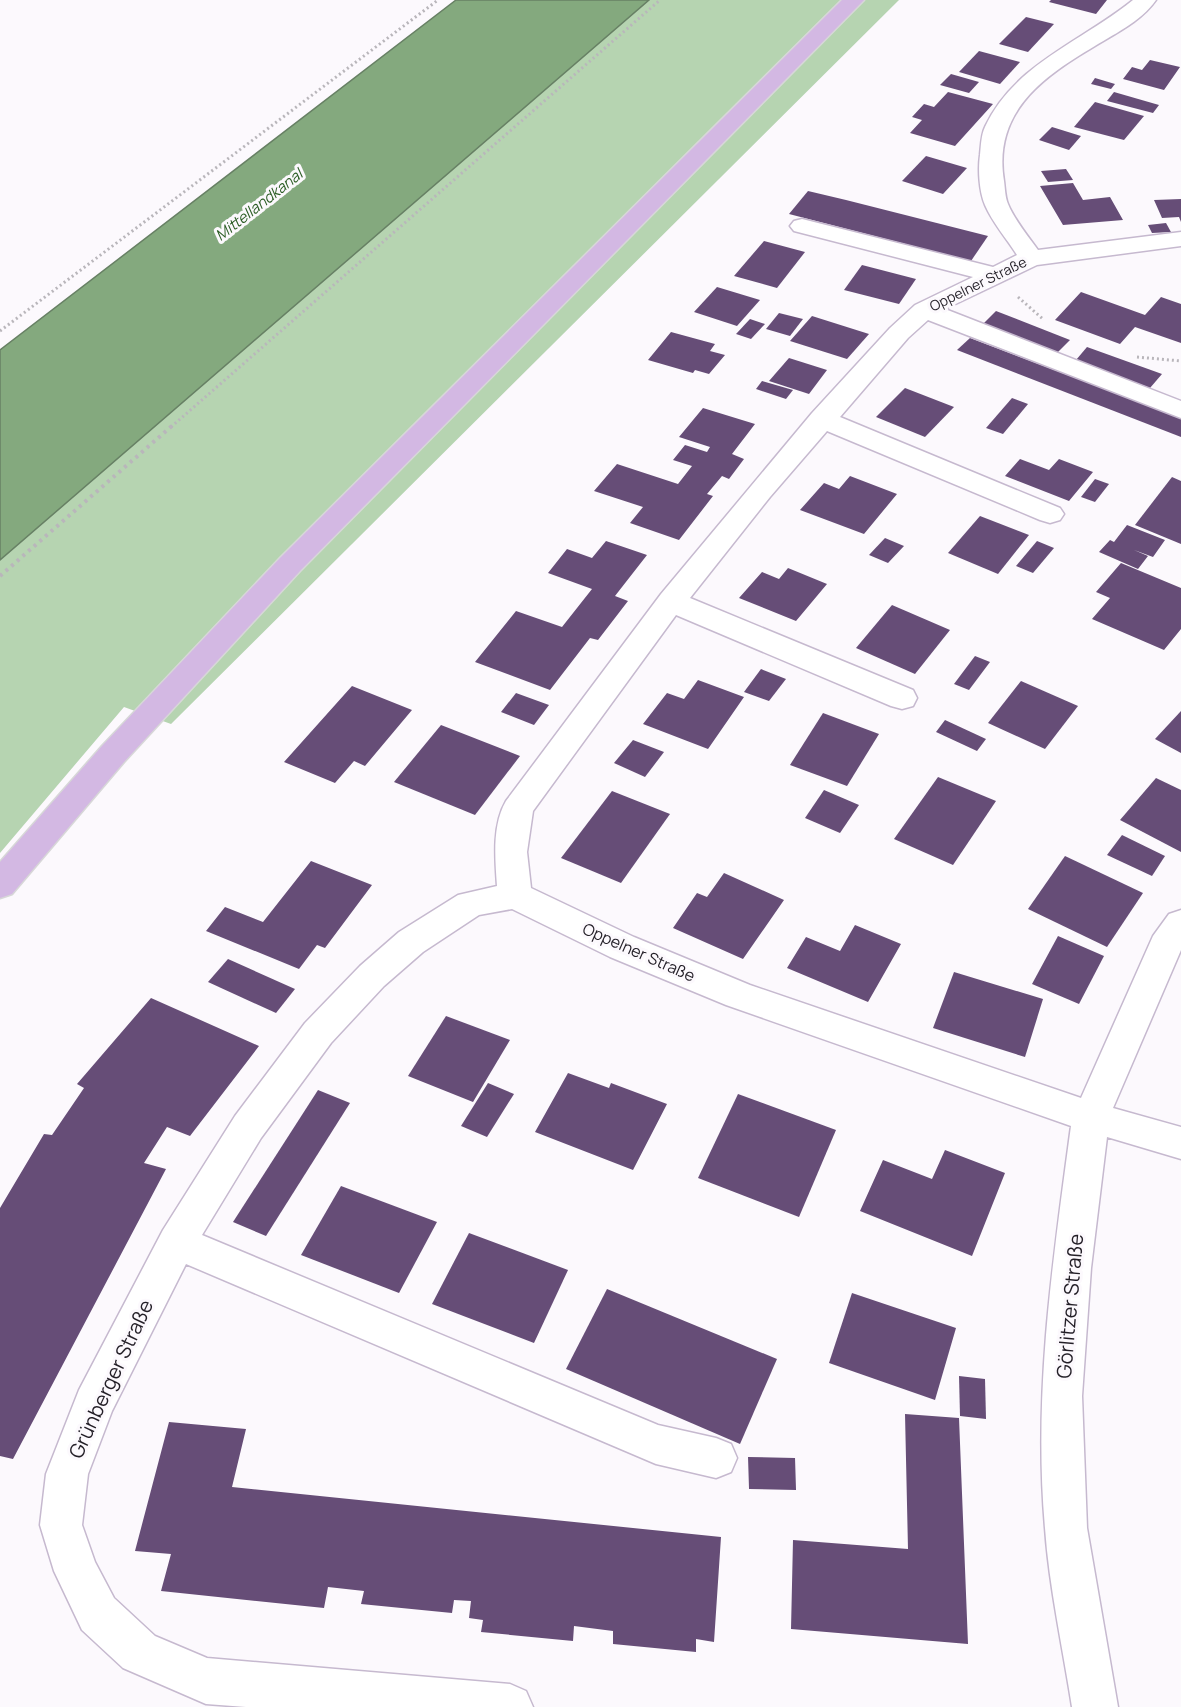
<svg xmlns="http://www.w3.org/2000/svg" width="1181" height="1707" font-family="Manrope,sans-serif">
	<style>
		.green { fill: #b6d4b1 }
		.water { fill: #84a97e; stroke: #678064; stroke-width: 1.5 }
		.building { fill: #664d77 }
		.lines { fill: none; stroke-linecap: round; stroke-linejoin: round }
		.minor-casing { stroke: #c6b9cf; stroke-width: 3 }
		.major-casing { stroke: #d7d7d8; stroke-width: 3 }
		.path-far1 { stroke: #b9b6bb; stroke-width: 3; stroke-dasharray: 2 3; stroke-linecap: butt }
		.path { stroke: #b9b6bb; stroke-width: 4; stroke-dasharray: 3 4.5; stroke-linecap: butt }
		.minor { fill: #fff; fill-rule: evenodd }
		.major { fill: #d3b8e3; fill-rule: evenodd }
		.labels { text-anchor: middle; stroke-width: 6; stroke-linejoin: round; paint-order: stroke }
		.far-street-label { font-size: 14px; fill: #231f27; stroke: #fcf9fd }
		.far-water-label { font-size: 15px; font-style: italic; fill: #2b5d24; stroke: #fcf9fd }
		.street-label { font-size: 16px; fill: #231f27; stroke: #fcf9fd }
		.near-street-label { font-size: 20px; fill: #231f27; stroke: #fcf9fd }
	</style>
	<rect width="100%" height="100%" fill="#fcf9fd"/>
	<path class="green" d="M649,0H899L171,724L124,707L0,853V560Z"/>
	<path class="water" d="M456,0H649L0,560V350Z"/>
	<g class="building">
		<path d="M1051,0H1107L1096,14L1049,2Z"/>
		<path d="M1026,17L1054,24L1028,52L999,44Z"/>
		<path d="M979,51L1020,62L1000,84L959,72Z"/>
		<path d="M1150,60L1180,67L1164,90L1123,79L1132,67L1142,70Z"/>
		<path d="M951,74L979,82L969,93L940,85Z"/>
		<path d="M1095,78L1115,84L1111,89L1091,84Z"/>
		<path d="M948,92L993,104L955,146L910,133L922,120L912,117L924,104L934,107Z"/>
		<path d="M1114,92L1159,105L1153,113L1107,101Z"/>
		<path d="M1095,102L1144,116L1124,140L1074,127Z"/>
		<path d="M1052,127L1081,136L1069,150L1039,140Z"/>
		<path d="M926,156L967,168L943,194L902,181Z"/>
		<path d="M1066,169L1073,180L1048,182L1041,171Z"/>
		<path d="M1073,183L1083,200L1110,197L1123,220L1063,225L1040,186Z"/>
		<path d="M808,191L846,200L988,236L971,261L789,214Z"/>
		<path d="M1181,199V222L1179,217L1162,218L1154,200Z"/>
		<path d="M1166,223L1171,232L1152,233L1148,225Z"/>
		<path d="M764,241L805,252L777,288L734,276Z"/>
		<path d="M862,265L916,279L899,304L844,290Z"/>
		<path d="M717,287L760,300L737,326L694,312Z"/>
		<path d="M1081,292L1145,315L1161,297L1181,304V343L1135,327L1120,344L1055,320Z"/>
		<path d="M996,311L1070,340L1057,353L983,324Z"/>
		<path d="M779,313L803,319L790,336L766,329Z"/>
		<path d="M812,316L869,334L847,359L790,341Z"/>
		<path d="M750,319L765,324L751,339L736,334Z"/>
		<path d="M671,332L715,344L710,351L725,355L709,374L695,370L693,373L648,360Z"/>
		<path d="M970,338L1181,418V437L957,350Z"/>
		<path d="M1087,347L1162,374L1150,388L1076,360Z"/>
		<path d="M789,358L827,370L809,394L769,381Z"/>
		<path d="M762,381L793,390L786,399L756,389Z"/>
		<path d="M905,388L954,407L925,437L876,417Z"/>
		<path d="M1012,398L1028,404L1003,434L986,428Z"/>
		<path d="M703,408L755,424L732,454L744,459L729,479L722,476L707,494L713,496L679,540L630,523L643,507L594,491L617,464L678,484L692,466L673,460L685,445L707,452L710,447L679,437Z"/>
		<path d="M1020,459L1049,470L1059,459L1093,472L1069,501L1005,476Z"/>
		<path d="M850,476L897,494L864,534L800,510L824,483L839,489Z"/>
		<path d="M1172,477L1181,481V544L1135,525Z"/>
		<path d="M1095,479L1109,484L1095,502L1081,497Z"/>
		<path d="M980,516L1029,535L998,574L948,553Z"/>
		<path d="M1127,525L1165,540L1153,557L1134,550L1148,556L1138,569L1099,552L1110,540L1114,542Z"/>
		<path d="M885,538L904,546L888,563L869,555Z"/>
		<path d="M606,541L647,555L615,596L628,601L598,640L590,638L550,690L475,662L516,611L562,627L592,589L548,573L567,549L592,558Z"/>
		<path d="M1037,541L1054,548L1033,573L1016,566Z"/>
		<path d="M1121,563L1181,588V629L1164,650L1092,619L1110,598L1096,592Z"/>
		<path d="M788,568L827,584L796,621L739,598L762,572L779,579Z"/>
		<path d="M892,605L950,630L915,674L856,648Z"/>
		<path d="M975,656L990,662L969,690L954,684Z"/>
		<path d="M761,669L786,679L769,701L744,692Z"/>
		<path d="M698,680L744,697L708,749L643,724L667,693L684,699Z"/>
		<path d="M1021,681L1078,706L1045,749L988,723Z"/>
		<path d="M352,686L412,710L365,766L354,761L335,783L284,762Z"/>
		<path d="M516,693L549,705L534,725L501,712Z"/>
		<path d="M1181,711V753L1155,739Z"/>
		<path d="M823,713L879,734L847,786L790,765Z"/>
		<path d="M945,720L986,739L977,751L936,732Z"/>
		<path d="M441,725L520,756L475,815L394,782Z"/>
		<path d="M633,740L664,752L645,777L614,763Z"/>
		<path d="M938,777L996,801L953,865L894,839Z"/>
		<path d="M1156,778L1181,790V852L1120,820Z"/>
		<path d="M824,790L859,805L840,833L805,818Z"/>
		<path d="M612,791L670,814L621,883L561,858Z"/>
		<path d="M1122,835L1165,856L1152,876L1107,855Z"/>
		<path d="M1065,856L1143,893L1107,947L1028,909Z"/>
		<path d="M311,861L372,885L325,948L317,945L299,969L206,931L225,907L263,922Z"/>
		<path d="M724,873L784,900L743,959L673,928L697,893L707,897Z"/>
		<path d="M855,925L901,944L868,1002L787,968L806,937L840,951Z"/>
		<path d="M1058,936L1104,956L1079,1004L1032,984Z"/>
		<path d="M228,959L295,989L276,1013L208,982Z"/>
		<path d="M954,972L1043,999L1025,1057L933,1028Z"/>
		<path d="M151,998L259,1046L190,1136L167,1127L144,1163L166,1169L13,1459L0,1456V1208L44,1134L52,1135L84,1088L77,1084Z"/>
		<path d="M446,1016L510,1040L473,1102L408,1076Z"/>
		<path d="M568,1073L609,1088L611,1083L667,1104L633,1170L535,1132Z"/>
		<path d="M488,1083L514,1094L487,1137L461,1126Z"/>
		<path d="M318,1090L350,1103L266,1236L233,1222Z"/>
		<path d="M738,1094L836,1130L799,1217L698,1178Z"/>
		<path d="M945,1150L1005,1173L972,1256L860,1211L883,1160L932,1179Z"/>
		<path d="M341,1186L437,1222L399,1293L301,1255Z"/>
		<path d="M469,1233L568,1270L534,1343L432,1304Z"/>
		<path d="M607,1289L777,1359L740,1444L566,1369Z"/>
		<path d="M852,1293L956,1328L935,1400L829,1363Z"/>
		<path d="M959,1376L985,1379L986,1419L960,1416Z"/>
		<path d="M905,1414L959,1418L968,1644L791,1629L793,1540L908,1549Z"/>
		<path d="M169,1422L246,1429L232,1487L721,1537L714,1642L696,1639V1652L613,1644V1631L574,1626L573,1641L481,1632L483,1620L469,1618L471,1601L454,1600L452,1613L361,1604L364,1591L328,1587L324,1608L161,1591L171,1554L135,1551Z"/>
		<path d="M748,1457L795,1458L796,1490L749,1489Z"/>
	</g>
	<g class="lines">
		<defs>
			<path id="minor" d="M1133,0H1156C1141,22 1112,35 1090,49C1039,79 993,115 1004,181C1005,188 1005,197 1008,204C1014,219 1028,236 1038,250L1181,232V246L1037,265L945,309L1181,401V418L928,320L908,338L840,417L1060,508L1064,514L1060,520L1050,523L1040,520L827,431L770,497L690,598L913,690L917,698L913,706L902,709L891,706L676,615L533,811L527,852L531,888L634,937L750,985L1081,1098L1153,936L1169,914L1181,910V950L1113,1108L1181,1127V1159L1107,1137L1091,1268L1082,1396L1087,1528L1118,1707H1072C1063,1649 1049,1586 1045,1528C1033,1393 1053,1259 1071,1126L726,1005L610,957L512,909L479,915L423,952L384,986L331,1043L261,1138L202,1235L658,1425L716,1438L731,1444L737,1458L731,1472L716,1478L656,1464L186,1264L112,1411L88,1474L82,1525L95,1562L114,1598L155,1636L207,1658L510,1684L526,1691L533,1707H246L206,1704L123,1668L82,1630L54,1571L40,1525L46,1474L79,1390L163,1230L235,1116L305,1023L360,966L399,932L458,895L497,886C495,858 492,825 506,801L661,594L812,413L890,328L915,305L973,277L794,231L790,226L794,221L802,219L993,267L1017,255C1007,239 992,222 985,205C979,191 978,169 980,155C981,146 981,135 985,127C1014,64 1083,41 1133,0Z"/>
			<path id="major" d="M842,0H864L300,571L124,762L12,894L0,898V862L102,746L280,558Z"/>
		</defs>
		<use href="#minor" class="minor-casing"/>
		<use href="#major" class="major-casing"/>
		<g class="path-far1">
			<path d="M1018,297L1044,320"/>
			<path d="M0,331L438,0"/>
			<path d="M1137,357L1181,361"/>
			<path d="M171,427L660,0"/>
		</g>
		<path class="path" d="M0,576L173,425"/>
		<use href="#minor" class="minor"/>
		<use href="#major" class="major"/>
	</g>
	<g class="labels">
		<g class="far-street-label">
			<text transform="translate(978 284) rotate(-26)" y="5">Oppelner Straße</text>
		</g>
		<g class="far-water-label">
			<text transform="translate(259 205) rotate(-38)" y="5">Mittellandkanal</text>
		</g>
		<g class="street-label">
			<text transform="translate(639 952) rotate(24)" y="6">Oppelner Straße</text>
		</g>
		<g class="near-street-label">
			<text transform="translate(1070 1306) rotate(-85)" y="7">Görlitzer Straße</text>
			<text transform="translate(111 1379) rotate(-65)" y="7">Grünberger Straße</text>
		</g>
	</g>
</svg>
